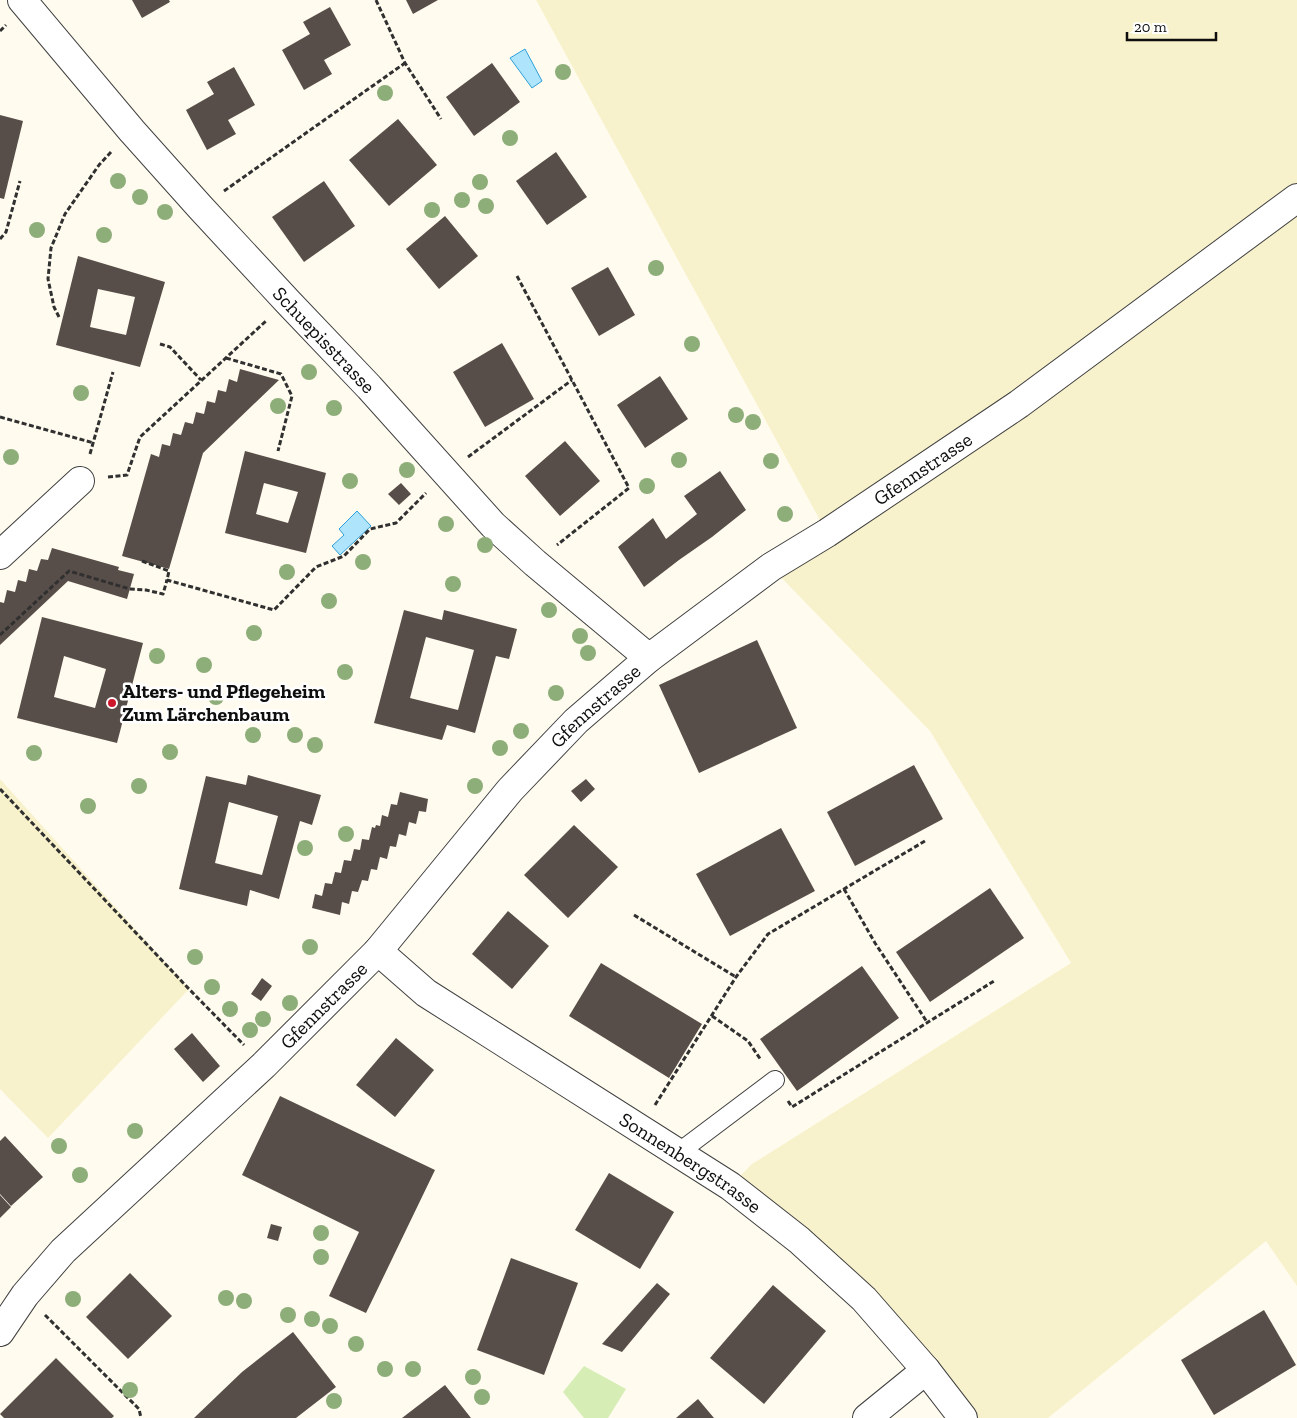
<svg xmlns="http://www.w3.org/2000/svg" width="1297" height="1418" font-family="'Zilla Slab',serif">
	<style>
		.farmland { fill: #f8f2cc }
		.green { fill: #d6eeb5 }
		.water { fill: #aee4fc; stroke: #2ea0da }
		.building { fill: #584e49; fill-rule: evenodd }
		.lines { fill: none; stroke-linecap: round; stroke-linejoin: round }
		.service-casing { stroke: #414141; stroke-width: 20 }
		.minor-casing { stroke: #414141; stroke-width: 30 }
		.tertiary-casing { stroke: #414141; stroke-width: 30 }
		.path { stroke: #303030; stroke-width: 3; stroke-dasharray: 5 2.5; stroke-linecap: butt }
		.service { stroke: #fff; stroke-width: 18 }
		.minor { stroke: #fff; stroke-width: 28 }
		.tertiary { stroke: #fff; stroke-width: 28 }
		.tree { fill: #8dad79 }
		.poi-dot { fill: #cc182c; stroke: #fff; stroke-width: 2 }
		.labels { text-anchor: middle; stroke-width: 5; stroke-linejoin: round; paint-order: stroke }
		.street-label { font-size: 20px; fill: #0e0e0e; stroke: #fff }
		.poi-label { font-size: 20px; font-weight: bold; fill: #0e0e0e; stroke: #fff; text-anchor: start }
	</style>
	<rect width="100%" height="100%" fill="#fffbef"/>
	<g class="farmland">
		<path d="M536,0H1297V1286L1266,1241L1048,1418H963L926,1370L730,1186L752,1164L1071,963L930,731L771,567L827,533Z"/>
		<path d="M0,779L189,989L48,1138L0,1089Z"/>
	</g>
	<path class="green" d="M584,1366L626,1389L608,1418H584L563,1392Z"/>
	<g class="water">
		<path d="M525,49L542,81L532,88L510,58Z"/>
		<path d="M357,511L371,526L340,555L332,546L344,535L339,529Z"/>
	</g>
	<g class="building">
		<path d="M132,0H169L170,2L142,18Z"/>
		<path d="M406,0H438L413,14Z"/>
		<path d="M330,7L351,45L324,60L332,74L304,90L282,50L310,34L303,22Z"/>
		<path d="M492,63L520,102L474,136L446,97Z"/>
		<path d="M234,67L255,105L228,120L236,134L207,150L186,110L214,94L207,82Z"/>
		<path d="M0,115L23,121L4,199L0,198Z"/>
		<path d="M398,119L437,165L389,206L349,160Z"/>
		<path d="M556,152L587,197L547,225L516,181Z"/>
		<path d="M324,181L355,226L304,262L272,217Z"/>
		<path d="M445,216L478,256L439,289L406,249Z"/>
		<path d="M78,256L165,282L140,367L56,345ZM98,289L135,297L126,335L90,327Z"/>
		<path d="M608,267L635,315L599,336L571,288Z"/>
		<path d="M502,343L534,399L485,427L453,372Z"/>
		<path d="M240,369L279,380L203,453L169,569L122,556L151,454L159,457L162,444L170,446L173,433L181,435L185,422L193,424L196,412L204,414L207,401L215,403L218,390L226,392L229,379L237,382Z"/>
		<path d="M660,376L688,419L645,448L617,405Z"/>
		<path d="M565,441L600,481L560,516L525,476Z"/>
		<path d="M245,451L326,473L306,553L225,533ZM264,483L298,492L288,523L256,514Z"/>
		<path d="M720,471L746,510L712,537L679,560L644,587L618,547L653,518L666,539L697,514L684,496Z"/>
		<path d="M401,483L411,494L399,505L388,494Z"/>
		<path d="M52,548L119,567L118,570L134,574L127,599L68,581L0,645V602L4,603L7,590L15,592L18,580L26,582L29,569L37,571L41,559L48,560Z"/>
		<path d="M404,610L442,620L444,610L517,629L509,659L496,656L475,733L447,725L442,740L374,723ZM426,637L474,650L458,710L410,698Z"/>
		<path d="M42,617L143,643L117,743L17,718ZM64,656L106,669L95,708L54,697Z"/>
		<path d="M757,640L797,728L699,773L659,685Z"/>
		<path d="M914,765L943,819L855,866L827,812Z"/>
		<path d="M248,775L321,795L312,825L300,821L279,899L250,890L247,906L179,889L206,776L246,785ZM229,802L278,816L262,875L215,863Z"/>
		<path d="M586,779L595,789L581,802L571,791Z"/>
		<path d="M400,792L428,799L426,812L419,811L416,824L409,822L406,836L399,834L396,847L390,846L387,859L380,857L377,870L371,869L368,881L362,880L358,892L352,891L349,904L342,902L340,915L312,908L315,894L322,896L325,883L332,884L335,872L341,873L344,860L351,861L354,849L360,850L362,839L369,840L372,827L375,828L376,825L380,826L382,815L388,817L391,804L397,805Z"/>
		<path d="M574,825L618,867L568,918L524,875Z"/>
		<path d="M781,828L815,891L730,936L696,874Z"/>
		<path d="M990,888L1024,938L930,1002L896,952Z"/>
		<path d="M508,911L549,946L512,989L472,954Z"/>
		<path d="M601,963L702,1024L669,1078L569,1016Z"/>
		<path d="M862,966L899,1018L797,1091L760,1039Z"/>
		<path d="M262,978L272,986L261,1001L251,994Z"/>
		<path d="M192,1033L220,1066L203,1082L174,1049Z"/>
		<path d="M396,1038L434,1070L395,1117L356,1085Z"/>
		<path d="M280,1096L435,1170L366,1313L329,1296L359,1232L242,1175Z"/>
		<path d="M5,1136L43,1177L11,1206L0,1194V1141Z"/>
		<path d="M609,1173L674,1212L640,1269L575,1230Z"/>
		<path d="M0,1195L11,1207L0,1218Z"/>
		<path d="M271,1224L282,1227L278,1241L267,1238Z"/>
		<path d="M511,1258L578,1283L544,1375L477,1350Z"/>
		<path d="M130,1273L172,1316L128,1359L86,1317Z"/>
		<path d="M657,1283L670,1294L622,1352L602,1344Z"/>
		<path d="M773,1285L826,1331L764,1404L710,1358Z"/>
		<path d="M1264,1310L1296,1365L1214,1415L1181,1360Z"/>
		<path d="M293,1332L336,1387L296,1418H194L242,1372Z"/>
		<path d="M56,1358L114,1416L112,1418H4L0,1414Z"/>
		<path d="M445,1385L471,1418H402Z"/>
		<path d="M698,1399L714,1418H676Z"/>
	</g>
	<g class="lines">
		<defs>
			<path id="service" d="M678,1153L775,1080"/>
			<g id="minor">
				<path id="s1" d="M22,0L132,131L200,207L288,302L369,387L493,525L535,563L649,658"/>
				<path d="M0,555L80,481"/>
				<path id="s2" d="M378,951L426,993L730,1186L799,1240L864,1299L926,1370L963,1418"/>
				<path d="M867,1418L926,1370"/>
			</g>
			<g id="tertiary">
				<path id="s3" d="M0,1332L25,1295L63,1251L264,1065L378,951L510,790L576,721L649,658L771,567L827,533L1019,404L1297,198"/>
			</g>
		</defs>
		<use href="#service" class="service-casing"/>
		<use href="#minor" class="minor-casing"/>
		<use href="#tertiary" class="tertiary-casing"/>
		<g class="path">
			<path d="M376,0L405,63L441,119"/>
			<path d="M0,31L6,25"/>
			<path d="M224,191L405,63"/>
			<path d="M0,239L6,232L20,181"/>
			<path d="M517,276L629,488L557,545"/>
			<path d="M59,317L54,307L48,279L51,248L65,214L99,165L112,151"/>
			<path d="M160,344L170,347L201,380"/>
			<path d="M226,358L281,374L292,396L278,451"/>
			<path d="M0,417L94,443"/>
			<path d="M90,454L113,372"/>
			<path d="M468,457L572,380"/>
			<path d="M108,477L127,475L140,437L266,321"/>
			<path d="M142,561L169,571L167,580L274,610L316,567L344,556L370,529L396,523L426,493"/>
			<path d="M0,635L69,571L130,589L146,590L163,594L167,580"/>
			<path d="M0,789L189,989L244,1045"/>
			<path d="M844,889L875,943L927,1022"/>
			<path d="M634,915L736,977"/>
			<path d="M712,1016L748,1041L761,1060"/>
			<path d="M788,1101L792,1107L994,981"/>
			<path d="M655,1105L736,977L768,934L925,841"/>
			<path d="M45,1315L139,1409L141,1418"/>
		</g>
		<use href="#service" class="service"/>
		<use href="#minor" class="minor"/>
		<use href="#tertiary" class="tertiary"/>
	</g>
	<g class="tree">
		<circle cx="563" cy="72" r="8"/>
		<circle cx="385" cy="93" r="8"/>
		<circle cx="510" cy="138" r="8"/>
		<circle cx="118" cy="181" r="8"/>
		<circle cx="480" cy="182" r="8"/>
		<circle cx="140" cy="197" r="8"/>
		<circle cx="462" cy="200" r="8"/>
		<circle cx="486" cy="206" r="8"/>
		<circle cx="432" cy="210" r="8"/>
		<circle cx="165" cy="212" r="8"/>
		<circle cx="37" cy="230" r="8"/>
		<circle cx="104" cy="235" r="8"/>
		<circle cx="656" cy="268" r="8"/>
		<circle cx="692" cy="344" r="8"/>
		<circle cx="309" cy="372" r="8"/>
		<circle cx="81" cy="393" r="8"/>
		<circle cx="278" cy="406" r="8"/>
		<circle cx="334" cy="408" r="8"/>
		<circle cx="736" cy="415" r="8"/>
		<circle cx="753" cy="422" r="8"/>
		<circle cx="11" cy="457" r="8"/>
		<circle cx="679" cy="460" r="8"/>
		<circle cx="771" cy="461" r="8"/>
		<circle cx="407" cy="470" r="8"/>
		<circle cx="350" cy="481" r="8"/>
		<circle cx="647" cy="486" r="8"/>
		<circle cx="785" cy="514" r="8"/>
		<circle cx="446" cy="524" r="8"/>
		<circle cx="485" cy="545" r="8"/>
		<circle cx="363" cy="562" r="8"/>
		<circle cx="287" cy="572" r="8"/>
		<circle cx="453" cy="584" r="8"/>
		<circle cx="329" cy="601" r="8"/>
		<circle cx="549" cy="610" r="8"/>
		<circle cx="254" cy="633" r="8"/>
		<circle cx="580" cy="636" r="8"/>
		<circle cx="588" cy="653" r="8"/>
		<circle cx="157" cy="656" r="8"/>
		<circle cx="204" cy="665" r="8"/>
		<circle cx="345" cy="672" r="8"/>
		<circle cx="556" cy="693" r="8"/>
		<circle cx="216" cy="697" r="8"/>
		<circle cx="521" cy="731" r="8"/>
		<circle cx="253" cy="735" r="8"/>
		<circle cx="295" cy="735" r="8"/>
		<circle cx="315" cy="745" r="8"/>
		<circle cx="500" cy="748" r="8"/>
		<circle cx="170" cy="752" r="8"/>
		<circle cx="34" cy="753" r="8"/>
		<circle cx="139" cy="786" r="8"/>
		<circle cx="475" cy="786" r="8"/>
		<circle cx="88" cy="806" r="8"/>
		<circle cx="346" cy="834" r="8"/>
		<circle cx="305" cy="848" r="8"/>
		<circle cx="310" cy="947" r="8"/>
		<circle cx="195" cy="957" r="8"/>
		<circle cx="212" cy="987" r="8"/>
		<circle cx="290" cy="1003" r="8"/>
		<circle cx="230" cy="1009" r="8"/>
		<circle cx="263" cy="1019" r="8"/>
		<circle cx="250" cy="1030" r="8"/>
		<circle cx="135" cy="1131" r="8"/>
		<circle cx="59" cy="1146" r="8"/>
		<circle cx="80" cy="1175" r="8"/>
		<circle cx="321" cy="1233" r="8"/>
		<circle cx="321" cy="1257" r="8"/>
		<circle cx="226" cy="1298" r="8"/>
		<circle cx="73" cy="1299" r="8"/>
		<circle cx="244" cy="1301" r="8"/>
		<circle cx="288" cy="1315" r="8"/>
		<circle cx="312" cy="1319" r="8"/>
		<circle cx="330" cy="1326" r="8"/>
		<circle cx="356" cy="1344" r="8"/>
		<circle cx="385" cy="1369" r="8"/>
		<circle cx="413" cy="1369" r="8"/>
		<circle cx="473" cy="1377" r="8"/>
		<circle cx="130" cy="1390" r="8"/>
		<circle cx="482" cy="1397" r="8"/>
		<circle cx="334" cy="1401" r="8"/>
	</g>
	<circle class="poi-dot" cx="112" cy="703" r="5"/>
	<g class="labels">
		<g class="street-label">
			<text dy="7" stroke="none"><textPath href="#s1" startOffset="455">Schuepisstrasse</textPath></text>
			<text dy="7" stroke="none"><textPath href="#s3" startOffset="1271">Gfennstrasse</textPath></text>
			<text dy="7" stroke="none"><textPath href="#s3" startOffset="866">Gfennstrasse</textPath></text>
			<text dy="7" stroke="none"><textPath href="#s3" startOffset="461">Gfennstrasse</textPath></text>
			<text dy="7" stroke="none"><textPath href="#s2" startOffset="378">Sonnenbergstrasse</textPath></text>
		</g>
		<g class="poi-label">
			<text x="122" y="698">Alters- und Pflegeheim<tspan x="122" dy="23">Zum Lärchenbaum</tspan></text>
		</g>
	</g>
	<path d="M1127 32v8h89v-8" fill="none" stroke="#0e0e0e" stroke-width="2.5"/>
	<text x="1134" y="32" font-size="15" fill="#0e0e0e" stroke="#ffffff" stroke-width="4" paint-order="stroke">20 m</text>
</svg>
